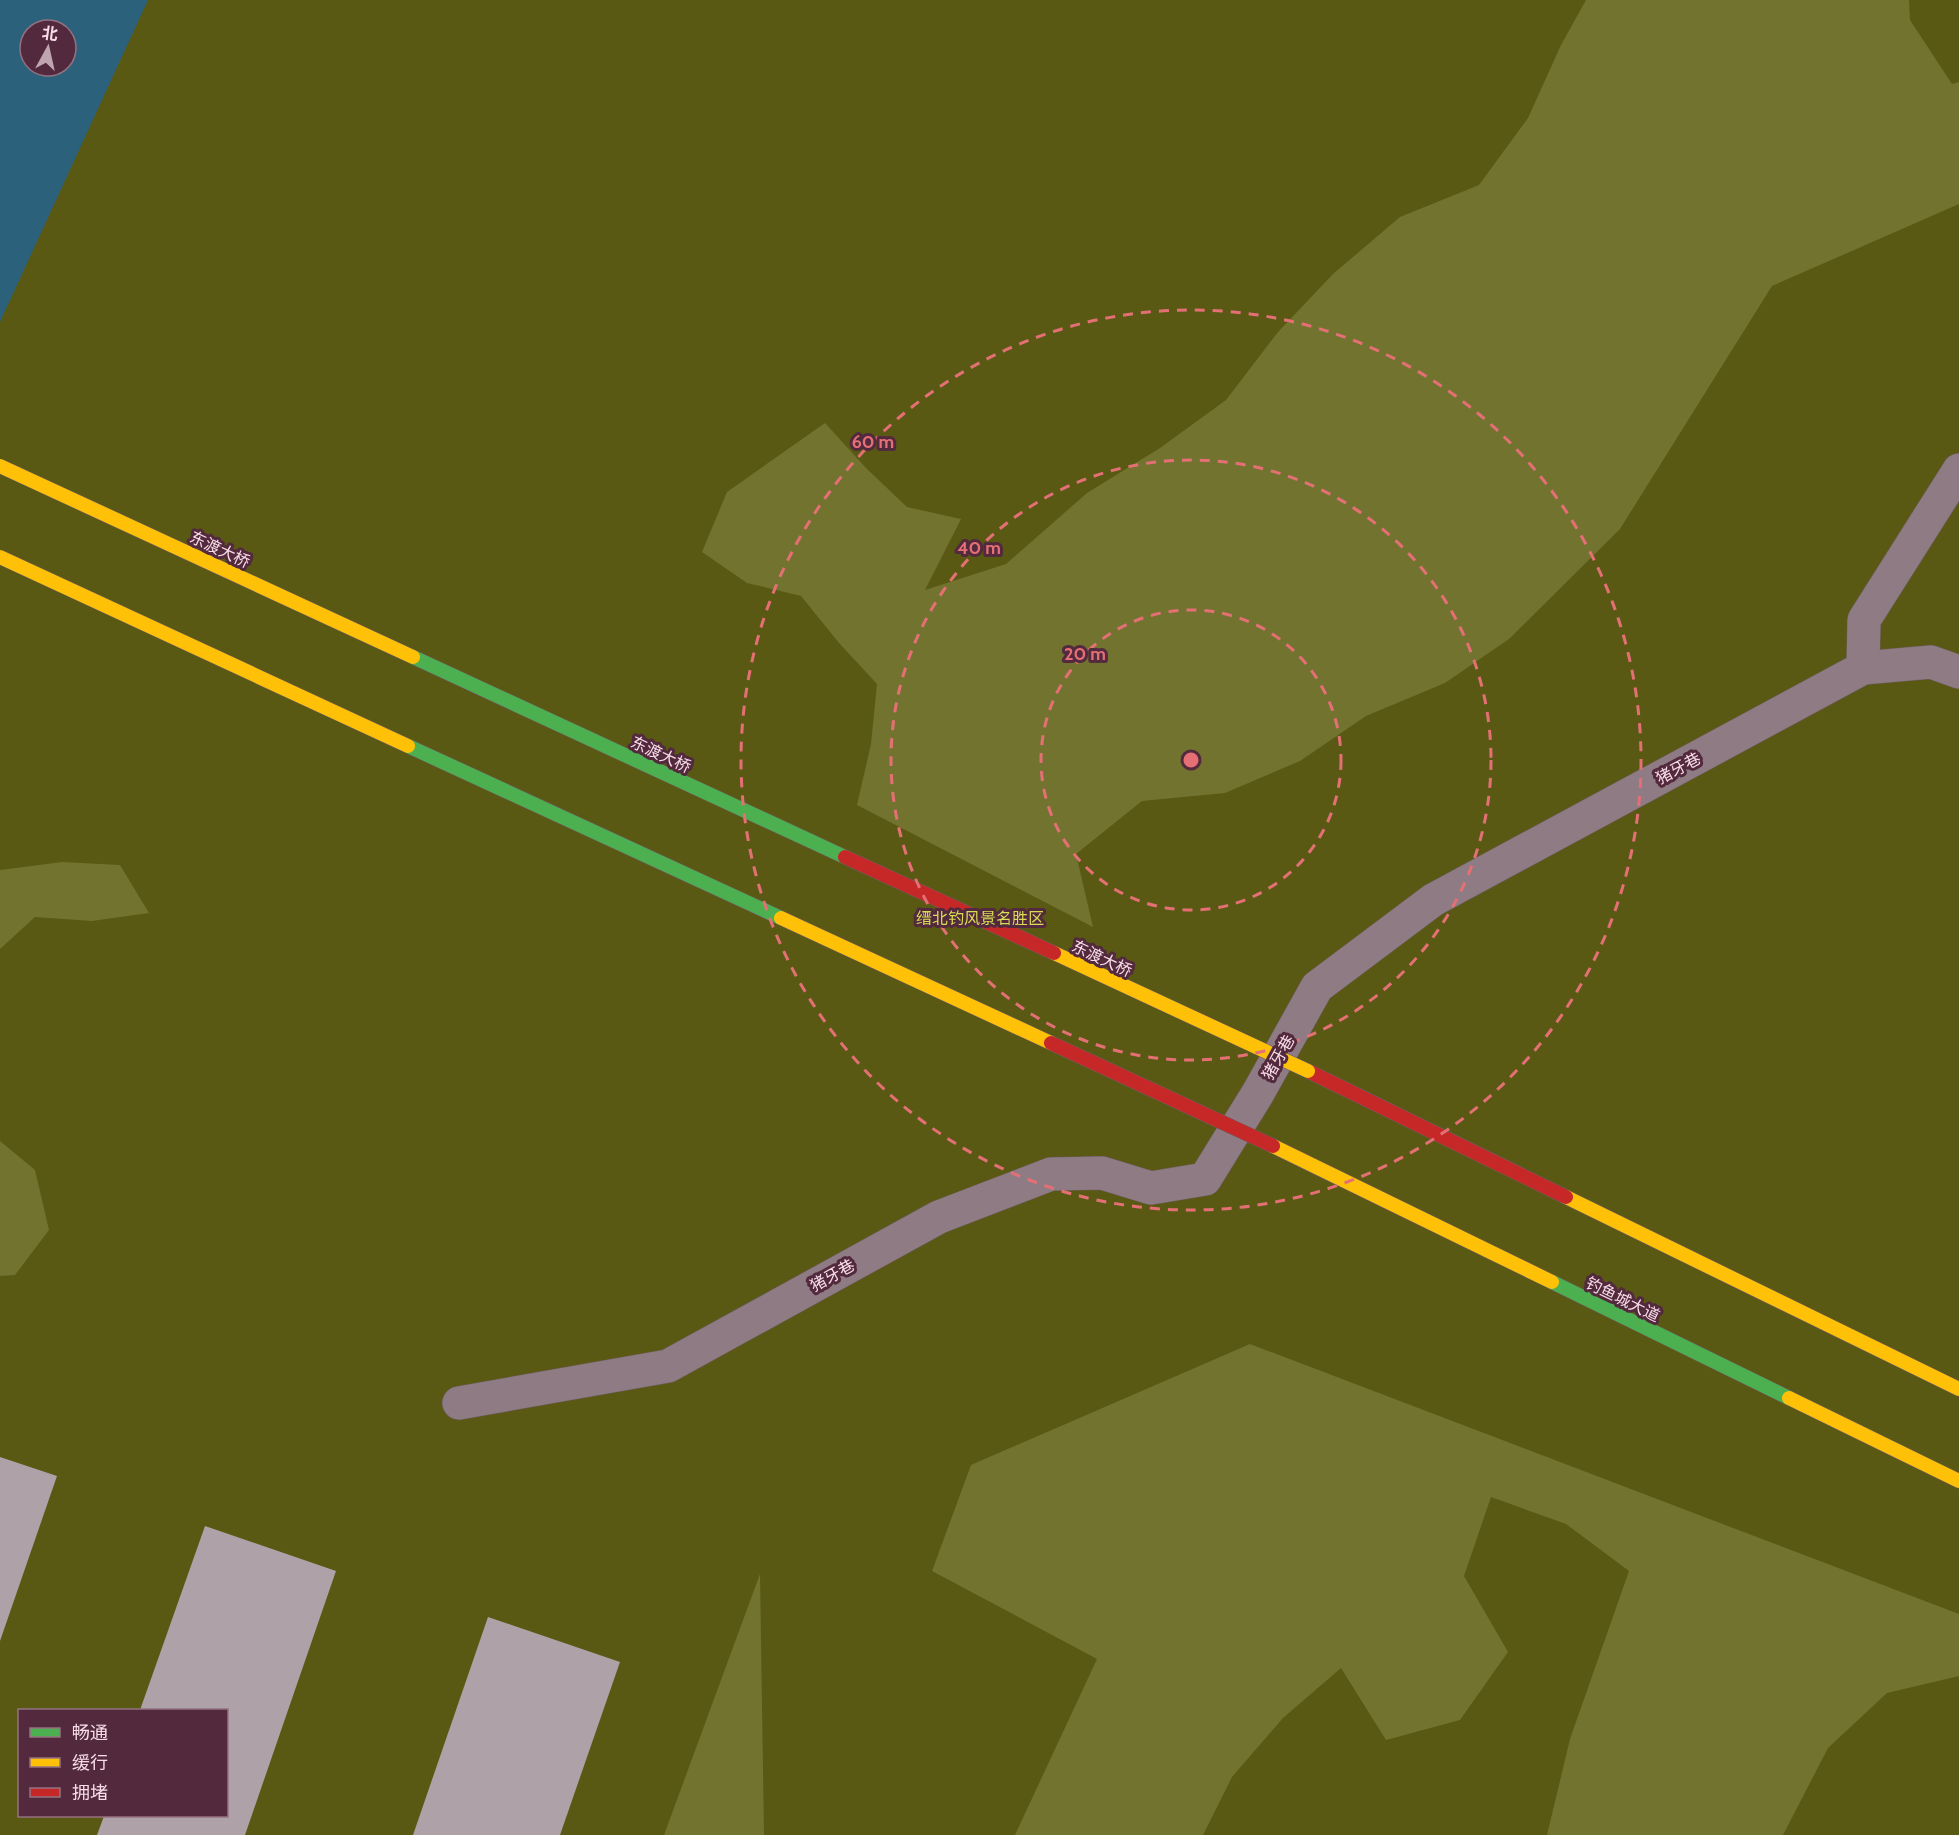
<svg xmlns="http://www.w3.org/2000/svg" width="1959" height="1835" font-family="Cabin,'Noto Sans SC',sans-serif">
	<style>
		.green { fill: #595914; fill-rule: evenodd }
		.forest { fill: #737330 }
		.water { fill: #2c617c; fill-rule: evenodd }
		.building { fill: #aea1a8 }
		.lines { fill: none; stroke-linecap: round; stroke-linejoin: round }
		.street-casing { stroke: #725e67; stroke-width: 34 }
		.fast-casing { stroke: #725e67; stroke-width: 15 }
		.slow-casing { stroke: #725e67; stroke-width: 15 }
		.jam-casing { stroke: #725e67; stroke-width: 15 }
		.street { stroke: #8e7b84; stroke-width: 33 }
		.fast { stroke: #4caf50; stroke-width: 14 }
		.slow { stroke: #ffc107; stroke-width: 14 }
		.jam { stroke: #c62828; stroke-width: 14 }
		.fast-bridge-casing { stroke: #725e67; stroke-width: 15; stroke-linecap: butt }
		.slow-bridge-casing { stroke: #725e67; stroke-width: 15; stroke-linecap: butt }
		.jam-bridge-casing { stroke: #725e67; stroke-width: 15; stroke-linecap: butt }
		.fast-bridge { stroke: #4caf50; stroke-width: 14 }
		.slow-bridge { stroke: #ffc107; stroke-width: 14 }
		.jam-bridge { stroke: #c62828; stroke-width: 14 }
		.ring { fill: none; stroke: #e47075; stroke-width: 3; stroke-dasharray: 10 8 }
		.labels { text-anchor: middle; stroke-width: 6; stroke-linejoin: round; paint-order: stroke }
		.street-label { font-size: 16px; fill: #f8dde8; stroke: #532a3d }
		.park-label { font-size: 16px; fill: #d7dd54; stroke: #532a3d }
		.centre { fill: #e47075; stroke: #532a3d; stroke-width: 3 }
		.ring-label { font-size: 18px; text-anchor: middle; font-weight: bold; fill: #e47075; stroke: #532a3d; stroke-width: 6; stroke-linejoin: round; paint-order: stroke }
	</style>
	<rect width="100%" height="100%" fill="#543e48"/>
	<path class="green" d="M0,0H1959V1835H0ZM30,30H66V66H30ZM20,1710H226V1816H20Z"/>
	<g class="forest">
		<path d="M1586,0H1909L1910,20L1952,84L1959,82V204L1772,286L1620,529L1509,639L1445,683L1366,716L1300,761L1225,793L1142,801L1076,854L1093,927L857,805L871,744L877,684L839,643L801,596L747,583L702,552L727,492L825,423L866,468L907,507L961,519L925,590L1006,564L1087,493L1160,448L1226,400L1278,332L1333,274L1400,217L1479,185L1528,118L1561,45Z"/>
		<path d="M62,862L120,865L149,913L92,921L35,917L0,949V870Z"/>
		<path d="M0,1141L35,1170L49,1230L15,1275L0,1276Z"/>
		<path d="M1250,1344L1959,1614V1676L1887,1693L1828,1748L1783,1835H1547L1570,1739L1629,1571L1566,1524L1491,1497L1464,1576L1508,1652L1460,1720L1386,1740L1341,1668L1283,1718L1232,1777L1203,1835H1015L1097,1659L932,1571L971,1465Z"/>
		<path d="M760,1574L764,1835H664Z"/>
	</g>
	<path class="water" d="M0,0H148L0,322ZM30,30H66V66H30Z"/>
	<g class="building">
		<path d="M0,1457L57,1476L0,1641Z"/>
		<path d="M205,1526L336,1571L245,1835H97L104,1816H226V1710H140Z"/>
		<path d="M488,1617L620,1662L560,1835H413Z"/>
	</g>
	<g class="lines">
		<defs>
			<g id="street">
				<path d="M1863,668L1931,662L1959,672"/>
				<path d="M459,1403L668,1366L939,1217L1051,1174L1102,1173L1151,1188L1205,1179L1258,1093L1317,987L1433,900L1863,668L1864,620L1959,470"/>
			</g>
			<path id="fast" d="M1552,1282L1789,1398"/>
			<g id="slow">
				<path d="M1273,1146L1552,1282"/>
				<path d="M1566,1197L1959,1389"/>
				<path d="M1789,1398L1959,1481"/>
			</g>
			<path id="jam" d="M1308,1071L1566,1197"/>
		</defs>
		<use href="#street" class="street-casing"/>
		<use href="#fast" class="fast-casing"/>
		<use href="#slow" class="slow-casing"/>
		<use href="#jam" class="jam-casing"/>
		<use href="#street" class="street"/>
		<use href="#fast" class="fast"/>
		<use href="#slow" class="slow"/>
		<use href="#jam" class="jam"/>
		<defs>
			<g id="fast-bridge">
				<path d="M413,657L845,857"/>
				<path d="M408,746L781,918"/>
			</g>
			<g id="slow-bridge">
				<path d="M0,466L413,657"/>
				<path d="M0,557L408,746"/>
				<path d="M781,918L1051,1043"/>
				<path d="M1054,953L1308,1071"/>
			</g>
			<g id="jam-bridge">
				<path d="M845,857L1054,953"/>
				<path d="M1051,1043L1273,1146"/>
			</g>
		</defs>
		<use href="#fast-bridge" class="fast-bridge-casing"/>
		<use href="#slow-bridge" class="slow-bridge-casing"/>
		<use href="#jam-bridge" class="jam-bridge-casing"/>
		<use href="#fast-bridge" class="fast-bridge"/>
		<use href="#slow-bridge" class="slow-bridge"/>
		<use href="#jam-bridge" class="jam-bridge"/>
	</g>
	<g class="ring">
		<circle cx="1191" cy="760" r="150"/>
		<circle cx="1191" cy="760" r="300"/>
		<circle cx="1191" cy="760" r="450"/>
	</g>
	<g class="labels">
		<g class="street-label">
			<text transform="translate(220 549) rotate(25)" y="6">东渡大桥</text>
			<text transform="translate(661 754) rotate(25)" y="6">东渡大桥</text>
			<text transform="translate(1678 768) rotate(-28)" y="6">猪牙巷</text>
			<text transform="translate(1102 958) rotate(25)" y="6">东渡大桥</text>
			<text transform="translate(1278 1057) rotate(-61)" y="6">猪牙巷</text>
			<text transform="translate(832 1275) rotate(-29)" y="6">猪牙巷</text>
			<text transform="translate(1623 1299) rotate(26)" y="6">钓鱼城大道</text>
		</g>
		<g class="park-label">
			<text x="980" y="924">缙北钓风景名胜区</text>
		</g>
	</g>
	<circle cx="1191" cy="760" r="9" class="centre"/>
	<g class="ring-label">
		<text x="873" y="448">60 m</text>
		<text x="979" y="554">40 m</text>
		<text x="1085" y="660">20 m</text>
	</g>
	<rect x="18" y="1709" width="210" height="108" fill="#532a3d" stroke="#957281" stroke-width="1.5"/>
	<rect x="30" y="1728" width="30" height="9" fill="#4caf50" stroke="#957281" stroke-width="1.5"/>
	<text x="72" y="1739" font-size="18" fill="#f8dde8">畅通</text>
	<rect x="30" y="1758" width="30" height="9" fill="#ffc107" stroke="#957281" stroke-width="1.5"/>
	<text x="72" y="1769" font-size="18" fill="#f8dde8">缓行</text>
	<rect x="30" y="1788" width="30" height="9" fill="#c62828" stroke="#957281" stroke-width="1.5"/>
	<text x="72" y="1799" font-size="18" fill="#f8dde8">拥堵</text>
	<g transform="translate(48 48) rotate(8)"><circle r="28" fill="#532a3d" stroke="#957281" stroke-width="1.5"/>
	<path d="M0-4.5L10 22L0 15L-10 22Z" fill="#bfa5b0"/>
	<text y="-9" font-size="16" font-weight="bold" text-anchor="middle" fill="#f8dde8">北</text>
	</g>
</svg>
